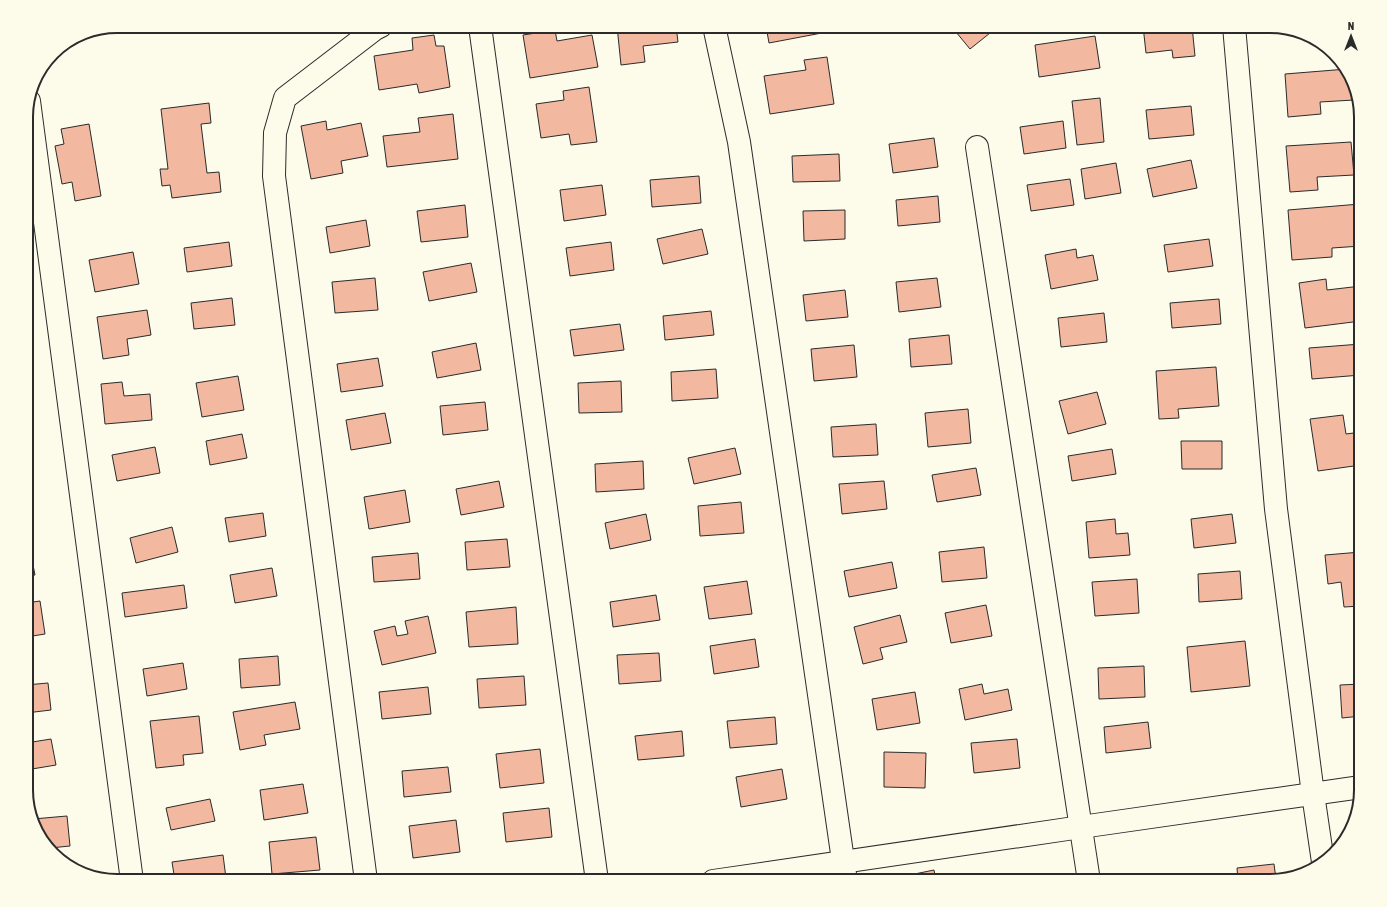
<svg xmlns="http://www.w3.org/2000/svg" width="1387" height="907" font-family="'Asap Condensed',sans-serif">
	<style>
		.building { fill: #f2b8a0; stroke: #2b2b2b }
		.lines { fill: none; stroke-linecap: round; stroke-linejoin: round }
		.minor-casing { stroke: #2b2b2b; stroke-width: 24 }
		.minor { stroke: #fdfbea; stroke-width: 22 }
		.rim { fill: none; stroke: #2b2b2b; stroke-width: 2 }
	</style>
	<rect width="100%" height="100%" fill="#fdfbea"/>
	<g class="building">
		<path d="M617,26H676L678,42L643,46L645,62L621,65Z"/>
		<path d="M766,26H826L827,32L769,43Z"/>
		<path d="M951,26H992L995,29L970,49Z"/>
		<path d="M1143,26H1192L1195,56L1173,58L1172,50L1146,53Z"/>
		<path d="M555,30L557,41L592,35L598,67L530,78L523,35Z"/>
		<path d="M434,35L436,46H444L450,87L419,93L417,84L379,90L374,56L413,50L412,38Z"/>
		<path d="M1095,36L1100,68L1039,77L1035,45Z"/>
		<path d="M827,57L834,104L770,114L764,76L806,70L804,60Z"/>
		<path d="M1347,69L1349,72L1353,86L1354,100L1320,102L1321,114L1288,117L1285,74Z"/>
		<path d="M589,87L597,142L571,145L569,134L541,138L536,104L564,100L563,91Z"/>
		<path d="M1100,98L1104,142L1077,145L1072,101Z"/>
		<path d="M209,103L211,123L201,124L207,173L219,172L221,192L172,198L170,185L162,186L160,169H168L161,109Z"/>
		<path d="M1191,106L1194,135L1149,139L1146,110Z"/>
		<path d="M453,114L458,159L387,167L383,136L420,132L418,118Z"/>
		<path d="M326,121L327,130L361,123L368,156L341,161L343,173L311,179L301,126Z"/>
		<path d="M1063,121L1066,148L1024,154L1020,127Z"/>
		<path d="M89,124L101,196L75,201L72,182L62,184L55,146L64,144L61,129Z"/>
		<path d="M934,138L938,167L893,173L889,144Z"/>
		<path d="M1351,142L1354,175L1317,177L1318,190L1290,192L1286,146Z"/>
		<path d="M839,154L840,181L793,182L792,156Z"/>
		<path d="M1191,160L1197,188L1153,197L1147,169Z"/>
		<path d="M1116,163L1121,193L1085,199L1081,169Z"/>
		<path d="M699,176L701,203L652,207L650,180Z"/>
		<path d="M1070,179L1074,205L1031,211L1027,185Z"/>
		<path d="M602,185L606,215L564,221L560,190Z"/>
		<path d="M938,196L940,222L898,226L896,200Z"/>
		<path d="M1360,204L1361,246L1332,248V257L1292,260L1288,210Z"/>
		<path d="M465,205L468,237L421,242L417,211Z"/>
		<path d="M845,210V239L804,241L803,211Z"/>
		<path d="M366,220L370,246L330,253L326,227Z"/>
		<path d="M702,229L708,254L663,264L657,239Z"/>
		<path d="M1209,239L1213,266L1168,272L1164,245Z"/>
		<path d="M229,242L232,266L187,272L184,248Z"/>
		<path d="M611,242L614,270L570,276L566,248Z"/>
		<path d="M1076,249L1077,258L1093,255L1098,280L1051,289L1045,255Z"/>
		<path d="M133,252L139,284L95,292L89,260Z"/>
		<path d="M471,263L477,292L429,301L423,272Z"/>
		<path d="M375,278L378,310L335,313L332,282Z"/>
		<path d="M937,278L941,307L899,312L896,282Z"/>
		<path d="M1326,279L1327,290L1361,286V321L1305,328L1299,283Z"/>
		<path d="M845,290L848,317L806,321L803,295Z"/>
		<path d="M232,298L235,325L194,329L191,303Z"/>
		<path d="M1219,299L1221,324L1172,328L1170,303Z"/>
		<path d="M147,310L151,335L127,339L129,355L103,359L97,317Z"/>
		<path d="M711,311L714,335L665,340L663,316Z"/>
		<path d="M1104,313L1107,342L1061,347L1058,318Z"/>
		<path d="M620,324L624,350L574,356L570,330Z"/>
		<path d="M949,335L952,364L911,367L909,339Z"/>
		<path d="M476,343L481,370L437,378L432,352Z"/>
		<path d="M1361,344V375L1312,379L1309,348Z"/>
		<path d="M854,345L857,377L814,381L811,349Z"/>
		<path d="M378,358L383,386L341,392L337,364Z"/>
		<path d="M1216,367L1219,406L1178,409L1179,418L1159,419L1156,371Z"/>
		<path d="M716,369L718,398L672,401L671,372Z"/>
		<path d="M238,376L244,410L202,417L196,383Z"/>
		<path d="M621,381L622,412L579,413L578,383Z"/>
		<path d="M122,382L124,396L150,394L152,420L105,424L101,384Z"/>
		<path d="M1097,392L1106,424L1068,434L1059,401Z"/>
		<path d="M485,402L488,430L443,435L440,406Z"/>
		<path d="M968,409L971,443L928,447L925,413Z"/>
		<path d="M385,413L391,443L351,450L346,420Z"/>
		<path d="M1343,415L1346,434L1361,432V465L1318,471L1310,419Z"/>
		<path d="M876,424L878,455L833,457L831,427Z"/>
		<path d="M242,434L247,458L210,465L206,441Z"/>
		<path d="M1181,441H1222V469H1182Z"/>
		<path d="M155,447L160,473L117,481L112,455Z"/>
		<path d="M735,448L741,474L694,484L688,458Z"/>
		<path d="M1112,449L1116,474L1072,481L1068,456Z"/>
		<path d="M26,459L31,495L26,496Z"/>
		<path d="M643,461L644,489L596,492L595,464Z"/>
		<path d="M976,468L981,495L937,502L932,475Z"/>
		<path d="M499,481L504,507L461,515L456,489Z"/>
		<path d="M884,481L887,509L842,514L839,484Z"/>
		<path d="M405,490L410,522L369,529L364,497Z"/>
		<path d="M741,502L744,533L700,536L698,506Z"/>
		<path d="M263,513L266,536L229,542L225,518Z"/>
		<path d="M646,514L651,540L610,549L605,523Z"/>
		<path d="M1232,514L1236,543L1194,548L1191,519Z"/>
		<path d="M1115,519L1116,534L1128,533L1130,555L1089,558L1086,522Z"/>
		<path d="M172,527L178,552L136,563L130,538Z"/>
		<path d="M507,539L510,567L467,570L465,542Z"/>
		<path d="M26,540H28L35,575L26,576Z"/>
		<path d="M984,547L987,578L942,582L939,552Z"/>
		<path d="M1361,552V606L1344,607L1341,582L1328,584L1325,555Z"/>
		<path d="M418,553L420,579L374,582L372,557Z"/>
		<path d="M892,562L897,588L849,597L844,571Z"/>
		<path d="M272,568L277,596L235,603L230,575Z"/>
		<path d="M1240,571L1242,599L1199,602L1198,574Z"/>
		<path d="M1137,579L1139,613L1095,616L1092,582Z"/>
		<path d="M747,581L752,614L709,619L704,587Z"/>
		<path d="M184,585L187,608L125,617L122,593Z"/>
		<path d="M656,595L660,620L613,627L610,602Z"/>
		<path d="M40,601L45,634L26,637V603Z"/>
		<path d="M986,605L992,636L951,643L945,613Z"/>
		<path d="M516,607L518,644L469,647L466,612Z"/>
		<path d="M900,615L907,642L880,648L883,659L863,664L854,627Z"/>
		<path d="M428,616L436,653L382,665L374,631L395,626L397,636L408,634L405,621Z"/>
		<path d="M755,639L759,667L714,674L710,646Z"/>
		<path d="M1245,641L1250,686L1191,692L1187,647Z"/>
		<path d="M659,653L661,681L619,684L617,655Z"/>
		<path d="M278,656L280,685L241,688L239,659Z"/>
		<path d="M183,663L187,689L147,696L143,669Z"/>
		<path d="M1144,666L1145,697L1099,699L1098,668Z"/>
		<path d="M524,676L526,705L479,708L477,679Z"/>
		<path d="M48,683L51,710L26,713V685Z"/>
		<path d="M982,684L984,694L1008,689L1012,710L965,720L959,689Z"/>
		<path d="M1361,684V716L1342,718L1340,685Z"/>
		<path d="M428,687L431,714L382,719L379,692Z"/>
		<path d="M915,692L920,723L877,730L872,699Z"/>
		<path d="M295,702L300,729L264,735L266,745L240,750L233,712Z"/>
		<path d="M199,716L203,753L183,755L184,765L156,768L150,721Z"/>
		<path d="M775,717L777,744L730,748L727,721Z"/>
		<path d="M1148,722L1151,748L1106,753L1104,727Z"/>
		<path d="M682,731L684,756L638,760L635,736Z"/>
		<path d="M51,739L56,765L26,770V743Z"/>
		<path d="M1017,739L1020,768L974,773L971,743Z"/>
		<path d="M540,749L544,783L500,788L496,754Z"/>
		<path d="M884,752L926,753L925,788L884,787Z"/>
		<path d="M448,767L451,792L404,797L402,771Z"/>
		<path d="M782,769L787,799L741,807L736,777Z"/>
		<path d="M303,784L308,813L264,820L260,790Z"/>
		<path d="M210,799L215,821L171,830L166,808Z"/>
		<path d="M549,808L552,837L506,842L503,813Z"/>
		<path d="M67,816L70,846L50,848L38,835L33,819Z"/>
		<path d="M456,820L460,852L413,858L409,826Z"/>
		<path d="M316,837L320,870L272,874L269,842Z"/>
		<path d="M223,855L226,878L209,881H175L172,862Z"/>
		<path d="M1274,864L1276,879L1270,881H1238L1237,868Z"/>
		<path d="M934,870L936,881H901L900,877Z"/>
		<path d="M1178,874V881H1125V878Z"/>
	</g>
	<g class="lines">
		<defs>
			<g id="minor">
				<path d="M480,26L597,881"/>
				<path d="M714,26L739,142L846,881"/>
				<path d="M1234,26L1276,509L1313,794L1323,862"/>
				<path d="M29,101L132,881"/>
				<path d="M977,147L1089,881"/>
				<path d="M366,881L274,176L275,133L285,98L375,29L381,26"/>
				<path d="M713,881L1081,827L1361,787"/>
			</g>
		</defs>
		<use href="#minor" class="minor-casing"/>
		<use href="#minor" class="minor"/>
	</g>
	<path d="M0 0H1387V907H0ZM117 33H1270A84 84 0 0 1 1354 117V790A84 84 0 0 1 1270 874H117A84 84 0 0 1 33 790V117A84 84 0 0 1 117 33Z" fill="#fdfbea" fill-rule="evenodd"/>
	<path class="rim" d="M117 33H1270A84 84 0 0 1 1354 117V790A84 84 0 0 1 1270 874H117A84 84 0 0 1 33 790V117A84 84 0 0 1 117 33Z"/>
	<g transform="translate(1351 36)" stroke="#fdfbea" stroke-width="3" paint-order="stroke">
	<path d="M0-3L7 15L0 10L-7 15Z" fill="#2b2b2b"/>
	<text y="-6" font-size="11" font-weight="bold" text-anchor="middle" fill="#2b2b2b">N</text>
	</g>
</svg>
